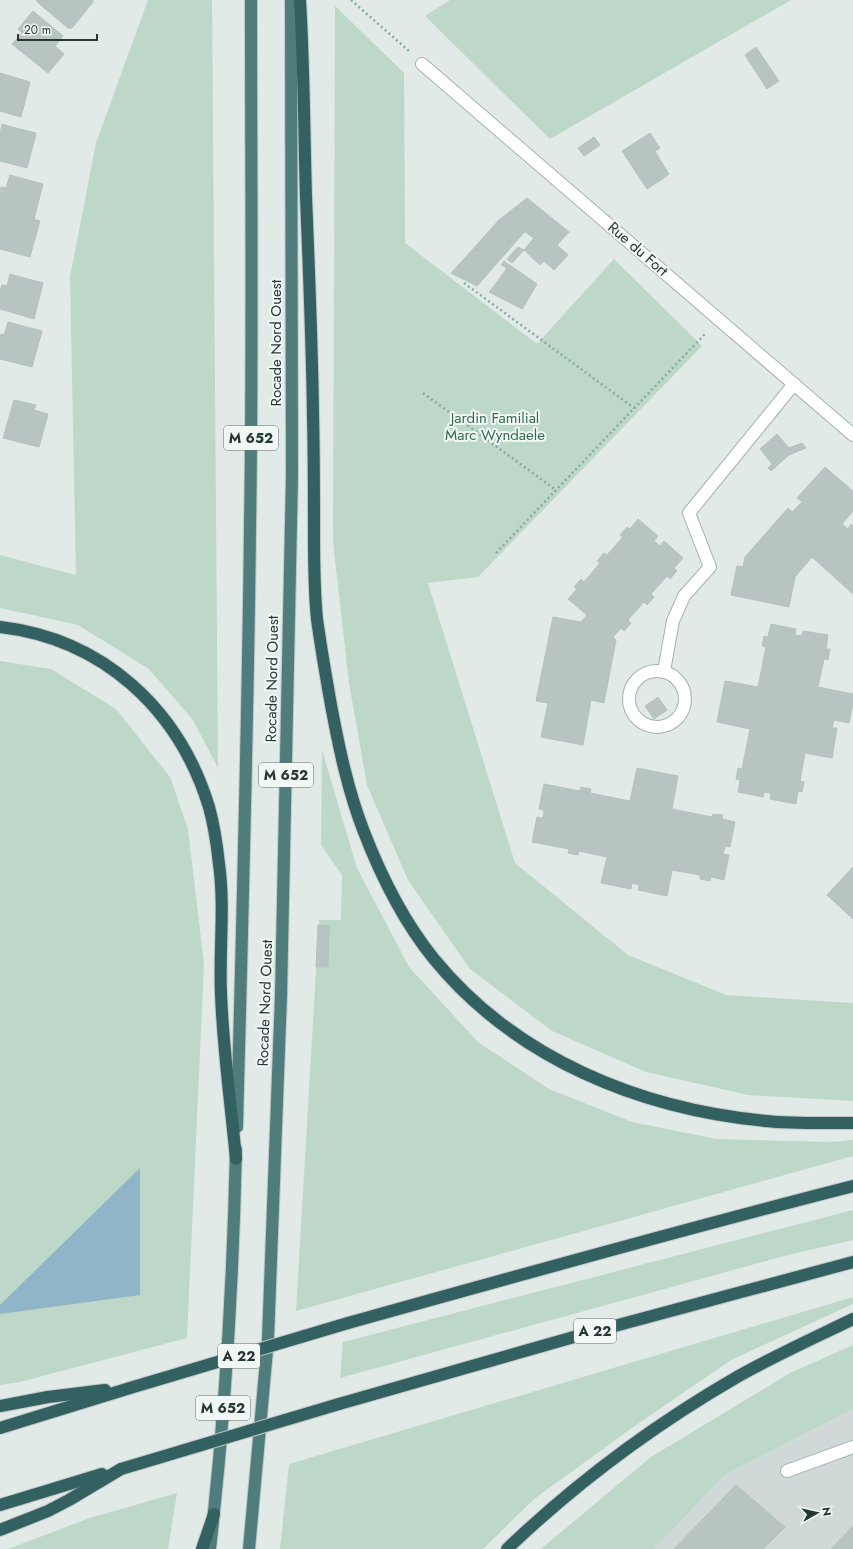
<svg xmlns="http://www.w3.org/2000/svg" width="853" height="1549" font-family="Jost,sans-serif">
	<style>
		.built { fill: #d0d9d7 }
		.green { fill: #bdd8c9 }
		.water { fill: #90b5c8 }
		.building { fill: #b7c4c1; stroke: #b4c2bf }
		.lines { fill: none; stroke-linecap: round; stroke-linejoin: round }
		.service-casing { stroke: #a5b1ae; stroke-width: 14 }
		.minor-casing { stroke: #a5b1ae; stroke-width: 14 }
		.trunk-casing { stroke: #c2c7c7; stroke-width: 14 }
		.motorway-casing { stroke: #c2c7c7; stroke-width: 14 }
		.path { stroke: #86a9a5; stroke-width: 2.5; stroke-dasharray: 2 3; stroke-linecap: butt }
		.service { stroke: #fff; stroke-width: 12 }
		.minor { stroke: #fff; stroke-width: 12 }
		.trunk { stroke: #4f7d7b; stroke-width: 12 }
		.motorway { stroke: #336060; stroke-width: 12 }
		.motorway-bridge-casing { stroke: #c2c7c7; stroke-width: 14; stroke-linecap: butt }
		.motorway-bridge { stroke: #336060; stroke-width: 12 }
		.labels { text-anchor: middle; stroke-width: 4; stroke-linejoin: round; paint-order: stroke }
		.shield { fill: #f1f7f5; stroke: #62716f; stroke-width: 1 }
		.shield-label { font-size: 14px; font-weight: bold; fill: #243836 }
		.street-label { font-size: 15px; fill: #243836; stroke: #f1f7f5 }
		.park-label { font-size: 15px; fill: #336a52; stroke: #f1f7f5 }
	</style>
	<rect width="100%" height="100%" fill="#e1eae7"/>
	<path class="built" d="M853,1409V1549H654L726,1474Z"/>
	<g class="green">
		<path d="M148,0H212L218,768L193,720L149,669L78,625L0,608V555L76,575L70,277L96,143Z"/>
		<path d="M450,0H791L550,139L425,16Z"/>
		<path d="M335,6L404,73L405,243L537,344L614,259L702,346L478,577L428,583L515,863L628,955L726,995L853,1003V1101L748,1095L646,1072L552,1031L470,969L408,880L367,785L349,683L333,542Z"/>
		<path d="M0,661L51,669L116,709L170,777L188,829L204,964L187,1338L20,1382L0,1385Z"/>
		<path d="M322,750L357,868L409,967L479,1043L549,1089L632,1122L716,1139L831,1142L853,1140V1156L296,1311L319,920H341L342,875L321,845Z"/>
		<path d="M853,1210V1240L788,1255L340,1378L343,1342Z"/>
		<path d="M853,1297V1304L731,1360L629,1430L534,1499L483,1549H280L289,1464Z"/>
		<path d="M853,1345V1409L726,1474L654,1549H541L651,1457L790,1373Z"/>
		<path d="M177,1493L168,1549H8L90,1518Z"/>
	</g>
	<path class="water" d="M140,1168V1295L0,1314V1305Z"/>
	<g class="building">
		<path d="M37,0H93V2L72,28H68L36,1Z"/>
		<path d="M33,11L63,36L55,46L64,54L48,73L12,44L22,33L18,29Z"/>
		<path d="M756,47L779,81L767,89L745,55Z"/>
		<path d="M0,73L30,82L21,117L0,111Z"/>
		<path d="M2,124L12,127L9,129L36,134L27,168L0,161V134Z"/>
		<path d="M12,127L36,133L9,129Z"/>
		<path d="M650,133L660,148L655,151L662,163L654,169L661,180L647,189L622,151Z"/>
		<path d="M594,137L600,145L584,156L578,148Z"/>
		<path d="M662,163L669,174L661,180L654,169Z"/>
		<path d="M10,175L43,184L34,219L0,211L1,187L6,188Z"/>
		<path d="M527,198L543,211L514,244L490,230L499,220Z"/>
		<path d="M1,211L40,221L30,257L0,249V216Z"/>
		<path d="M543,211L569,232L557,245L568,255L554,270L544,261L540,265L524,250L534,238L525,232Z"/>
		<path d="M490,230L514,244L498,262L474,248Z"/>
		<path d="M518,247L524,250L512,263L507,259Z"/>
		<path d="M474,248L498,262L477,286L451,273Z"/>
		<path d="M504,261L537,284L524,306L494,286L507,268L501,265Z"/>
		<path d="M10,274L43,283L34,319L0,309V292L2,285L7,286Z"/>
		<path d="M494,286L524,306L522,309L489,292Z"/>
		<path d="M8,322L42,331L32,367L0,359V336L1,334L4,335Z"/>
		<path d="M14,400L36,405L34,410L48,414L39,447L3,438Z"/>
		<path d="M777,434L789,448L802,443L806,448L789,455L771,471L768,468L772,464L760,449Z"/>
		<path d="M825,467L853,491V511L842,524L848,529L851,524L853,526V594L812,557L795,577L789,607L731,595L737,566L743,567L745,557L788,508L792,512L802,502L797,498Z"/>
		<path d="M638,519L658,536L654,541L660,546L664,541L683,558L674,568L677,571L670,579L667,576L651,594L654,597L647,605L644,602L628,620L631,623L624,631L621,628L613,637L616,640L604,703L591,700L583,745L541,737L548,703L536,701L553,617L581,622L587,615L568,599L577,589L574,587L581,579L584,582L600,563L597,561L604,553L607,555L623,537L620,535L627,527L630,529Z"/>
		<path d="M771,624L796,629L795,635L802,636L803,631L828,635L826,649H830L828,660L824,659L818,687L853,694V704L849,723L834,720L832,728H837L832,758L805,753L800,781L804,782L802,792L798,791L796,804L770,799L771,793L764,792L763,797L738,792L740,780L736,779L738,768L742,769L750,729L717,722L725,681L758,687L766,647L762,646L764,636L768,637Z"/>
		<path d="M658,697L667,710L654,719L645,706Z"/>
		<path d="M637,768L678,776L672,809L712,817L713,814L723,815L722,819L735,822L730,847L725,846L723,854L729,855L724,880L711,877L710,881L700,879V875L672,870L667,896L638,890L639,885L632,883L631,889L601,883L607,857L579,851L578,855L568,853L569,849L532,842L537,817L543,818L544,810L539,809L544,784L580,791L581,787L591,789L590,793L630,801Z"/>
		<path d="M853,867V919L827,895Z"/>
		<path d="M318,925L329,926L328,967H316Z"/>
		<path d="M736,1485L785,1527L763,1549H674Z"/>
		<path d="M853,1526V1549H831Z"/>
	</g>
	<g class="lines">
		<defs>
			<g id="service">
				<circle cx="657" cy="699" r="28"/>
				<path d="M664,671L673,621L684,596L710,567L689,513L794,384"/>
				<path d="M787,1471L853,1447"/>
			</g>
			<path id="minor" d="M422,64L853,435"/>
			<g id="trunk">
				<path d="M237,1127C242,927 248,727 250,527C253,351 251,176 251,0"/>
				<path d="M210,1549C225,1417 233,1283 236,1149"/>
				<path d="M249,1549L268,1339L281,996L292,475L291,0"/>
			</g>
			<g id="motorway">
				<path d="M300,0C304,65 304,131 306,197C309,269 312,342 313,415C314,454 314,493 314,532C314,561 314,590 317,619C321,648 326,677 331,705C339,748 348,791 364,832C381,876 404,922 434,959C516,1059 640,1109 766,1121C795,1124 824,1123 853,1123"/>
				<path d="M0,627C103,639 179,709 209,807C214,825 217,845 219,864C225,907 219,951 221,994C223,1049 231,1105 236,1159"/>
				<path d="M348,1323C516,1276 684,1229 853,1186"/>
				<path d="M339,1404L581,1335L853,1262"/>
				<path d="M0,1406L48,1397L105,1390"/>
				<path d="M0,1428L130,1388"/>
				<path d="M0,1505L102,1474"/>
				<path d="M0,1530L48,1511L69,1500L121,1469"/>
				<path d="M202,1549L214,1514"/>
				<path d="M507,1549C576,1483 654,1425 737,1377C774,1356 814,1338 853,1319"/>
			</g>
		</defs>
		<use href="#service" class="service-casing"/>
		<use href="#minor" class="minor-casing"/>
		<use href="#trunk" class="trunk-casing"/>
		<use href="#motorway" class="motorway-casing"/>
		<g class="path">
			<path d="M351,0L409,51"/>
			<path d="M464,283L634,408"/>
			<path d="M423,393L556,490"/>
			<path d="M496,553L705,334"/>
		</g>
		<use href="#service" class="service"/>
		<use href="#minor" class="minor"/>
		<use href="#trunk" class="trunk"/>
		<use href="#motorway" class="motorway"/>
		<defs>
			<g id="motorway-bridge">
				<path d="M130,1388L348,1323"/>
				<path d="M121,1469L339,1404"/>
			</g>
		</defs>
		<use href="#motorway-bridge" class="motorway-bridge-casing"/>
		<use href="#motorway-bridge" class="motorway-bridge"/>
	</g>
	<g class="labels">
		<g class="shield">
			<rect x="224" y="426" width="54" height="24" rx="3"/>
			<rect x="259" y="763" width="54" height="24" rx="3"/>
			<rect x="574" y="1319" width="42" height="24" rx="3"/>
			<rect x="218" y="1344" width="42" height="24" rx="3"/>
			<rect x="196" y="1396" width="54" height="24" rx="3"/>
		</g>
		<g class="shield-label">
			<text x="251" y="443">M 652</text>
			<text x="286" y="780">M 652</text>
			<text x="595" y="1336">A 22</text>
			<text x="239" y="1361">A 22</text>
			<text x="223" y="1413">M 652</text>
		</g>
		<g class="street-label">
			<text transform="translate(638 249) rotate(41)" y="5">Rue du Fort</text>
			<text transform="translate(276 343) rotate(-90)" y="5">Rocade Nord Ouest</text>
			<text transform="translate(272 679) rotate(-89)" y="5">Rocade Nord Ouest</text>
			<text transform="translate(265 1003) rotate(-88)" y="5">Rocade Nord Ouest</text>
		</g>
		<g class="park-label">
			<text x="495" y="423">Jardin Familial<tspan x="495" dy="17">Marc Wyndaele</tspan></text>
		</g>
	</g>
	<g transform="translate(817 1513) rotate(82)" stroke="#f1f7f5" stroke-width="3" paint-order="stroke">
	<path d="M0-3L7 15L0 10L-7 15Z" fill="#243836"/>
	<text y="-6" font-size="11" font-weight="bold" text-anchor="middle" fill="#243836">N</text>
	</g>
	<path d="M18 34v6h79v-6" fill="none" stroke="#243836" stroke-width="2"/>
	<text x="24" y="34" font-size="12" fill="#243836" stroke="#f1f7f5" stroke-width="3" paint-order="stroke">20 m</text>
</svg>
